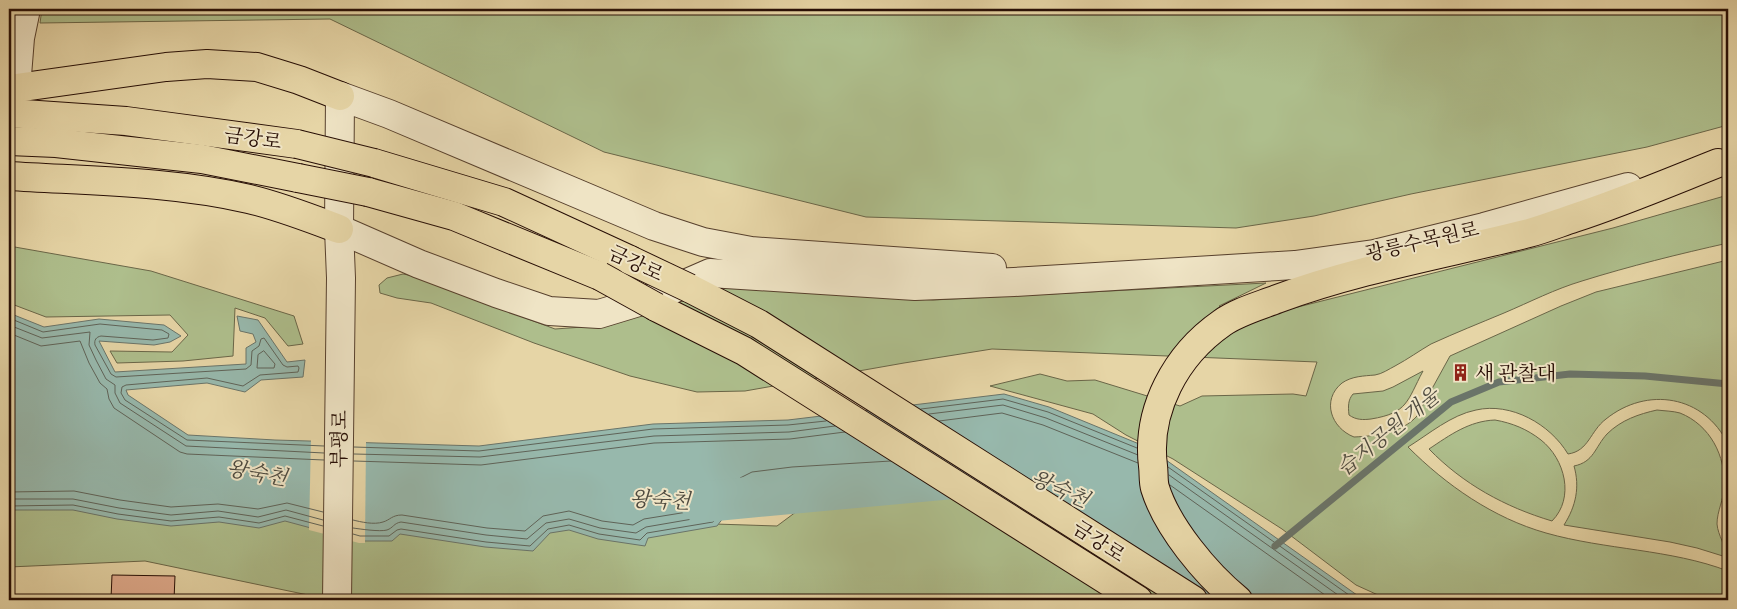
<svg xmlns="http://www.w3.org/2000/svg" width="1737" height="609" font-family="Alegreya,'Noto Serif KR',serif">
	<style>
		.green { fill: #aebe8c; stroke: #6a6648 }
		.water { fill: #97b8ac; stroke: #6a7469 }
		.pier { fill: #e6d5a6 }
		.lines { fill: none; stroke-linecap: round; stroke-linejoin: round }
		.shore { stroke: #5f6358; stroke-width: 1 }
		.stream { stroke: #6a7469; stroke-width: 7 }
		.river { stroke: #97b8ac; stroke-width: 41 }
		.building { fill: #e1ac8e; stroke: #270e05 }
		.minor-casing { stroke: #57402d; stroke-width: 30 }
		.major-casing { stroke: #270e05; stroke-width: 30 }
		.minor { stroke: #efe4c5; stroke-width: 28 }
		.major { stroke: #e6d5a6; stroke-width: 28 }
		.major-bridge-casing { stroke: #270e05; stroke-width: 30; stroke-linecap: butt }
		.major-bridge { stroke: #e6d5a6; stroke-width: 28 }
		.labels { text-anchor: middle; stroke-width: 4; stroke-linejoin: round; paint-order: stroke }
		.street-label { font-size: 20px; fill: #270e05; stroke: #efe4c5 }
		.poi-label { font-size: 20px; fill: #270e05; stroke: #efe4c5; text-anchor: start }
		.water-label { font-size: 21px; font-style: italic; fill: #4e4a3f; stroke: #efe4c5 }
	</style>
	<rect width="100%" height="100%" fill="#e6d5a6"/>
	<filter id="stains"><feTurbulence type="fractalNoise" baseFrequency=".004" numOctaves="4"/><feColorMatrix values="0 0 0 0 .2 0 0 0 0 .09 0 0 0 0 .02 0 0 0 .5 -.17"/></filter>
	<radialGradient id="worn" r=".72"><stop offset=".6" stop-color="#630" stop-opacity="0"/><stop offset="1" stop-color="#630" stop-opacity=".3"/></radialGradient>
	<g class="green">
		<path d="M42,9H1728V125L1647,147L1411,194L1314,216L1236,228L866,217L604,152L330,19L40,23Z"/>
		<path d="M1728,195V243C1679,254 1630,266 1582,281C1555,289 1530,302 1504,313C1480,323 1455,333 1431,344C1419,351 1408,359 1395,366C1389,369 1382,374 1375,375C1364,376 1352,376 1342,383C1321,400 1331,428 1354,437C1376,436 1402,433 1417,416L1450,356L1561,306L1596,292L1728,260V444C1704,395 1647,386 1606,419C1590,431 1589,451 1568,454C1550,424 1511,402 1476,410C1451,415 1429,434 1408,447C1446,485 1493,518 1546,533C1606,550 1670,549 1728,571V600H1389L1356,585L1282,529L1173,459L1126,435L1093,414L990,386L1040,374L1067,381L1095,380L1180,406L1202,396L1293,394L1306,396L1317,362L992,349L904,363L745,391L697,392L630,376L534,343L431,303L397,298L380,293L379,285L387,278L403,274L424,278L472,298L555,329L611,325L720,285L933,300L1266,283L1219,306L1242,326L1250,319L1613,228Z"/>
		<path d="M9,246L151,271L294,316L303,344L288,346L265,318L235,308L233,356L183,361L117,363L110,351L172,352L188,335L170,315L46,317L9,303Z"/>
		<path d="M1423,371C1407,401 1408,413 1371,419C1363,420 1356,420 1349,415C1348,406 1348,400 1353,394L1383,391L1393,387Z"/>
		<path d="M1657,410C1665,411 1673,411 1680,413C1710,425 1726,456 1724,487C1724,499 1717,511 1717,524C1718,536 1726,545 1726,557L1697,548L1670,542L1564,525C1576,506 1580,487 1574,466C1594,462 1595,447 1607,434C1621,420 1639,414 1657,410Z"/>
		<path d="M1495,420C1512,423 1527,429 1541,440C1565,459 1575,498 1552,521C1505,507 1463,484 1429,449C1450,435 1469,421 1495,420Z"/>
		<path d="M986,438L1263,600H332L145,561L9,567V499L32,502L777,526L847,474Z"/>
	</g>
	<path class="water" d="M9,313L44,327L99,319L164,325L181,336L170,342L154,345L99,341L115,372L246,364V348L256,342L253,334L240,331L237,316L258,320L287,362L305,360L303,377L261,380L245,392L207,383L126,390L128,395L188,435L275,440L479,446L653,424L788,420L1004,394L1049,407L1149,448L1364,600H1188L932,478L793,486L754,490L761,511L727,513L717,526L648,538L645,546L598,539L569,530L550,533L533,551L485,547L400,534L392,541H359L285,521L259,528L219,522L171,526L117,519L73,510H11L9,513Z"/>
	<path class="pier" d="M311,439L366,440L365,543H359L309,530Z"/>
	<g class="lines">
		<g class="shore">
			<path d="M9,318L43,332L100,324L162,330L169,334L168,338L153,340L101,336C96,337 94,340 95,345L111,374L116,377L246,369L251,365L252,351L259,346L261,339L264,338L283,365L287,367L298,366L299,368L298,372L260,375L243,386L207,378L126,385L122,387L121,393L125,400L187,440L324,446"/>
			<path d="M9,325L42,338L90,332L89,345L96,360L106,379L115,385V393L120,403L186,446L324,453"/>
			<path d="M9,333L41,346L80,341L89,363L100,383L107,389L109,399L114,408L180,452L187,454L324,460"/>
			<path d="M264,351L275,364L274,368H257L258,355Z"/>
			<path d="M921,409L1003,399L1048,412L1137,448"/>
			<path d="M929,414L1003,405L1046,418L1138,455"/>
			<path d="M939,421L1002,413L1043,425L1138,463"/>
			<path d="M354,447L479,451L653,429L788,425L826,421"/>
			<path d="M354,454L480,457L654,436L789,432L835,426"/>
			<path d="M354,461L481,465L654,443L790,439L845,432"/>
			<path d="M1168,467L1356,600"/>
			<path d="M1169,475L1345,600"/>
			<path d="M1170,485L1332,600"/>
			<path d="M9,492L74,491L120,500L171,507L218,504L258,509L287,503L323,512"/>
			<path d="M9,499H73L119,508L171,515L218,511L258,517L286,510L323,520"/>
			<path d="M9,506L73,505L118,514L171,521L219,517L259,523L285,516L323,526"/>
			<path d="M353,520C361,522 374,525 383,522C390,520 392,515 402,515L487,528L525,531L543,516L569,511L602,521L633,525L644,519L706,509L718,497L734,493L740,478L752,472L792,467L891,461"/>
			<path d="M353,528C360,529 380,532 387,530C393,528 394,523 401,522L486,535L527,539L546,523L569,519L600,528L636,533L646,527L710,516L723,503L743,500C744,491 741,484 752,479L793,474L902,468"/>
			<path d="M353,534L360,536H389L397,530L401,529L486,542L530,546L548,529L569,525L599,534L640,540L647,533L713,522L726,508L751,506L753,504L749,491L753,485L793,481L911,474"/>
		</g>
		<path class="stream" d="M1275,546L1451,402L1499,382L1570,374L1645,376L1728,384"/>
		<path class="river" d="M700,502L979,476"/>
	</g>
	<path class="building" d="M112,575L175,576L174,600L111,599Z"/>
	<g class="lines">
		<defs>
			<g id="minor">
				<path d="M16,88L20,38L26,9"/>
				<path d="M339,229L419,264L496,293L549,311L599,314L655,297L710,273L915,286L1014,282L1295,265L1374,254L1484,227L1628,187"/>
				<path d="M337,600L341,278L339,229L340,96L389,114L654,226L703,242L751,251L992,268"/>
			</g>
			<g id="major">
				<path d="M9,89L166,67L207,64L257,67L299,80L340,96"/>
				<path d="M9,113L126,121L297,144"/>
				<path d="M9,141L56,143L202,159L298,178"/>
				<path d="M374,163L504,202L630,260"/>
				<path d="M9,176C88,181 170,181 249,199C279,206 310,218 339,229"/>
				<path d="M368,192L454,216L600,276"/>
				<path d="M689,288L759,324L1193,600"/>
				<path d="M656,307L744,351L1138,600"/>
				<path d="M1238,600C1206,574 1167,527 1155,488C1153,481 1154,473 1153,466C1146,410 1176,355 1222,323C1237,312 1259,306 1277,299C1358,269 1445,254 1529,233C1544,229 1559,223 1574,218C1623,202 1670,182 1718,163"/>
			</g>
		</defs>
		<use href="#minor" class="minor-casing"/>
		<use href="#major" class="major-casing"/>
		<use href="#minor" class="minor"/>
		<use href="#major" class="major"/>
		<defs>
			<g id="major-bridge">
				<path d="M297,144L374,163"/>
				<path d="M298,178L368,192"/>
				<path d="M630,260L689,288"/>
				<path d="M600,276L656,307"/>
			</g>
		</defs>
		<use href="#major-bridge" class="major-bridge-casing"/>
		<use href="#major-bridge" class="major-bridge"/>
	</g>
	<defs>
		<symbol id="building-bare" viewBox="-9 -9 18 18"><path d="M-4-6H4V6H1V3H-1V6H-4ZM-2.5-4.3h1.7v1.8h-1.7ZM.8-4.3h1.7v1.8H.8ZM-2.5-1h1.7V.8h-1.7ZM.8-1h1.7V.8H.8Z" fill="#8f2418" stroke="#efe4c5" stroke-width="2.5" paint-order="stroke"/></symbol>
	</defs>
	<g fill-rule="evenodd">
		<use href="#building-bare" x="1448" y="360" width="25" height="25"/>
	</g>
	<g class="labels">
		<g class="street-label">
			<text transform="translate(253 138) rotate(8)" y="7">금강로</text>
			<text transform="translate(1422 241) rotate(-13)" y="7">광릉수목원로</text>
			<text transform="translate(636 263) rotate(25)" y="7">금강로</text>
			<text transform="translate(339 439) rotate(-89)" y="7">부평로</text>
			<text transform="translate(1099 541) rotate(33)" y="7">금강로</text>
		</g>
		<g class="poi-label">
			<text x="1475" y="380">새 관찰대</text>
		</g>
		<g class="water-label">
			<text transform="translate(1388 432) rotate(-39)" y="7">습지공원 개울</text>
			<text transform="translate(257 473) rotate(10)" y="7">왕숙천</text>
			<text transform="translate(1060 489) rotate(24)" y="7">왕숙천</text>
			<text transform="translate(660 500) rotate(3)" y="7">왕숙천</text>
		</g>
	</g>
	<rect width="1737" height="609" fill="none" stroke="#e6d5a6" stroke-width="30"/>
	<rect x="10" y="10" width="1717" height="589" fill="none" stroke="#270e05" stroke-width="2.5"/>
	<rect x="15" y="15" width="1707" height="579" fill="none" stroke="#270e05"/>
	<rect width="100%" height="100%" filter="url(#stains)"/>
	<rect width="100%" height="100%" fill="url(#worn)"/>
</svg>
